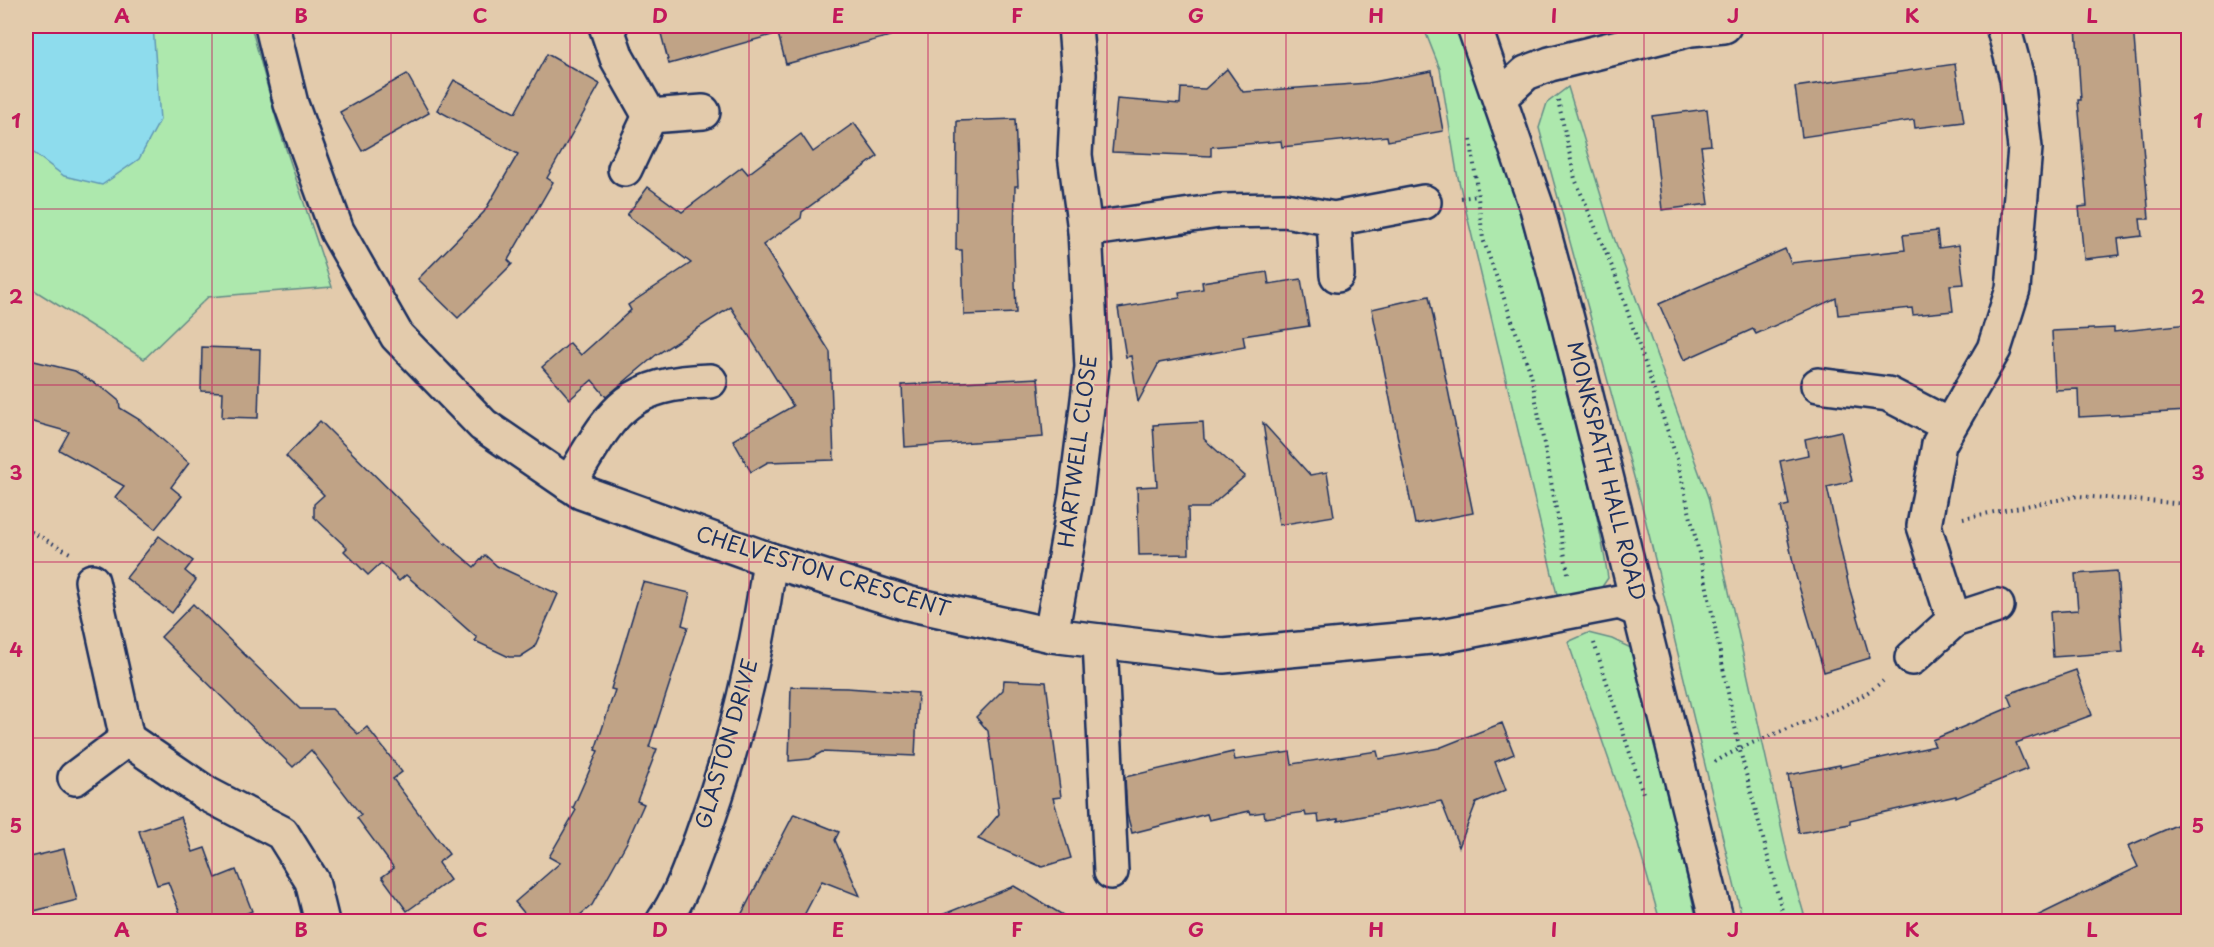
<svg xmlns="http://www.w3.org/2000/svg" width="2214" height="947" font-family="'Playpen Sans',sans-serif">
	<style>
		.green { fill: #ade8ad; stroke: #648c86; stroke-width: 1.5 }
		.water { fill: #8edced; stroke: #6097b4; stroke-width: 1.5 }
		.building { fill: #c0a386; stroke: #1b2f5e; stroke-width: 1.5 }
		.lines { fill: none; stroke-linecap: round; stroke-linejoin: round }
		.minor-casing { stroke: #1b2f5e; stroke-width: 38 }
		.path { stroke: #1b2f5e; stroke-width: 4; stroke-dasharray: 1.5 4.5; stroke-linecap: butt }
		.minor { stroke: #e3cbac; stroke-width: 33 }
		.grid { fill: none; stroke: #c2185b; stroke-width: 1.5; stroke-opacity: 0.55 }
		.labels { text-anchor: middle; stroke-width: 4.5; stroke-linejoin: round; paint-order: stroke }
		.street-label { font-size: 21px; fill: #1b2f5e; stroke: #e3cbac }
		.neatline { fill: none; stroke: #c2185b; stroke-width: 2 }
		.grid-label { font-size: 20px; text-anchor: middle; font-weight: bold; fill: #c2185b }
	</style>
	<rect width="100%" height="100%" fill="#e3cbac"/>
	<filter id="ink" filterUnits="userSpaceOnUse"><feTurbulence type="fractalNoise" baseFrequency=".0167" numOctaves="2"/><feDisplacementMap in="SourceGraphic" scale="12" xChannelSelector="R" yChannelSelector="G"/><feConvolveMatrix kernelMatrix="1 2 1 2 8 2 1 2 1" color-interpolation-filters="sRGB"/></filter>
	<g filter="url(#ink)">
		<g class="green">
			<path d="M26,26H251L277,122L332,287L208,297L144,359L26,285Z"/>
			<path d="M1423,26H1460C1501,143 1535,262 1565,383C1581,448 1598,512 1608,578L1597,594L1559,603L1457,173L1440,69Z"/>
			<path d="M1568,87L1613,235L1708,497L1790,866L1806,921H1743L1643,510L1539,128L1547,103Z"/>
			<path d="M1588,633L1612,639L1635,650L1697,921H1660L1637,841L1568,642Z"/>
		</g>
		<path class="water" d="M26,26H153L160,120L139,159L102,185L64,176L26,147Z"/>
		<g class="building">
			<path d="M659,26H771L772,35L669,64Z"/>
			<path d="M776,26H889L890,36L786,64Z"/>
			<path d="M2076,26H2133L2149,219H2140L2142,236L2118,239L2120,255L2084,259L2079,207L2087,206L2078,100H2081Z"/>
			<path d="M547,54L600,84L547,178L553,182L508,260L512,264L458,318L418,279L484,212L518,154L437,110L454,80L515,113Z"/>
			<path d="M1955,64L1964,122L1915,128L1914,120L1802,137L1795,87Z"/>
			<path d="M1227,69L1243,92L1368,83L1432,71L1443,131L1388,141L1387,136L1282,147L1281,141L1211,147V156L1112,152L1117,99L1180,104L1181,88L1205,89Z"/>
			<path d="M407,74L429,113L362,151L340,112Z"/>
			<path d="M1707,109L1711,145L1701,146L1709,204L1662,210L1652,116Z"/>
			<path d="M1015,119L1018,186H1015L1014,249L1016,313L964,315L962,250H956L957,121Z"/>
			<path d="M854,123L878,156L802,212L801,218L763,245L830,352L834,460L768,462L751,472L733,440L793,406L731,307L656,355L606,397L592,380L570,399L542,367L570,343L581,355L631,310L628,305L691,263L627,215L648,187L682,212L742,167L748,174L801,134L813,152Z"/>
			<path d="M1937,231L1939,248L1959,245L1964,284L1950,285L1953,311L1913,315L1912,308L1838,315L1836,298L1756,334L1753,329L1684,360L1659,304L1785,249L1791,263L1905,250L1903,235Z"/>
			<path d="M1267,272L1269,284L1301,279L1309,326L1243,336L1245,347L1159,363L1138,402L1131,356L1126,357L1118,308L1180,298L1179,293L1203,289L1202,282Z"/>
			<path d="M1429,296L1473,513L1415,524L1372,309Z"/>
			<path d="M2188,324V411L2079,417L2078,389L2055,390L2052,331L2114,328V332Z"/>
			<path d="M202,347L260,349L258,418L222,417L223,392L201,391Z"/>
			<path d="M26,359L75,371L107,391L119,401L120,408L140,420L189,463L171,487L182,496L155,529L115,497L124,486L59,450L69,432L26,420Z"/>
			<path d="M1038,378L1043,437L905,447L902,385Z"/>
			<path d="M320,421L445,545L446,543L474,567L485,555L497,566L558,594L534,648L520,657H509L475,641L477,638L406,575L399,581L381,563L368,575L344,551L347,548L314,517V504L324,495L286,456Z"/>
			<path d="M1203,422L1204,439L1245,476L1208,508H1188L1189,554L1139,555L1137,487L1157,486L1153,425Z"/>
			<path d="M1263,423L1310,475L1327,472L1334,516L1279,525Z"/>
			<path d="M1841,431L1852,481L1827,487L1849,587L1870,658L1824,672L1796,576L1781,507L1789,505L1780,461L1808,455L1805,439Z"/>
			<path d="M159,536L193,561L185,571L196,580L172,613L126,578Z"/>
			<path d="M2117,571L2123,652L2053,657L2050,612L2078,610L2075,574Z"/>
			<path d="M643,582L690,593L682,625L688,627L649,747L657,749L637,801L644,804L627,842L592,905L573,921H531L515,902L560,863L549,857L576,810L573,808L598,751L595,750L615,690L611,689Z"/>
			<path d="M193,604L300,709H332L358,734L367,727L402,772L393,779L449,854L438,863L450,880L407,911L382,877L394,868L357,818L361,815L311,750L293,767L161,637Z"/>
			<path d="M2076,670L2092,715L2016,743L2027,769L1956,798V796L1850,820V824L1799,833L1788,775L1840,765V767L1935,746L1932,740L2013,706L2008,694Z"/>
			<path d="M1004,680L1046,682L1061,797L1053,798L1071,858L1042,867L978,839L999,814L988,731L976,717L1003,690Z"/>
			<path d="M791,687L847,688L918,693L915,756L822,752L810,759L789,761Z"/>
			<path d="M1502,723L1514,754L1495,762L1506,790L1476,803L1459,847L1441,801L1338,821V819L1319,822L1318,815L1306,816L1305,812L1265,818L1264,812L1251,814L1250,811L1209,820L1207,814L1132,833L1127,814L1125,777L1233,752L1235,760L1290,752L1292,764L1377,751L1379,759L1439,748Z"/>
			<path d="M794,814L839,832L835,840L860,896L822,881L801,921H738Z"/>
			<path d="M181,817L193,852L205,848L216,878L236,870L252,911L245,914L248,921H183L168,882L157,885L139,831Z"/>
			<path d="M2188,820V921H2027L2138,867L2128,846Z"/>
			<path d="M64,849L77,900L34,911L26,875V858Z"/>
			<path d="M1014,886L1073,921H930L929,920Z"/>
		</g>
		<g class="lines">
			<defs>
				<g id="minor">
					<path d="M272,26L291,104L337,231L397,336L483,425L581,492L770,560L907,603L1051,635L1223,656L1442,636L1619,602L1641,611"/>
					<path d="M606,26L617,58L650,116L703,112"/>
					<path d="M1474,26L1537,208L1567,319L1717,922"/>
					<path d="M1500,97L1526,73L1550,64L1691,29L1724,26"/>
					<path d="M625,169L650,116"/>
					<path d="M1334,219L1337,275"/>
					<path d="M1085,230L1219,211L1285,210L1334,219L1424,202"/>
					<path d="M1818,385L1888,394L1948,425"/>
					<path d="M569,484C611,416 621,383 710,381"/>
					<path d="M92,581L127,739"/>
					<path d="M1954,620L1997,606"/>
					<path d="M1051,635L1076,496L1092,367L1085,230L1075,155L1079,74L1075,26"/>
					<path d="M1100,641L1111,872"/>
					<path d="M1912,658L1954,620L1924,526L1939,444L1994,349L2013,289L2025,148L2017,78L2003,26"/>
					<path d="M75,778L127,739L207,794L282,833L312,881L322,922"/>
					<path d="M663,922C681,896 690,868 701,839C734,749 757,654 770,560"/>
				</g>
			</defs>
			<use href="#minor" class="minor-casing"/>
			<g class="path">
				<path d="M1558,100L1575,179L1615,274L1677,459L1706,583L1739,747L1785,922"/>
				<path d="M1471,140L1483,239L1531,374L1568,573"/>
				<path d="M1461,198L1478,196"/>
				<path d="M1963,518L2078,496L2188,504"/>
				<path d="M26,529L70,553"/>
				<path d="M1594,643L1644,796"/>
				<path d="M1715,762C1768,729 1834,721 1883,681"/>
			</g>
			<use href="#minor" class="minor"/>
		</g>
	</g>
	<path class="grid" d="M212,26V922M391,26V922M570,26V922M749,26V922M928,26V922M1107,26V922M1286,26V922M1465,26V922M1644,26V922M1823,26V922M2002,26V922M26,209H2188M26,385H2188M26,562H2188M26,738H2188"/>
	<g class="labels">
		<g class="street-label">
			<text transform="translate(1078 451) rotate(-83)" y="7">HARTWELL CLOSE</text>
			<text transform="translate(1606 471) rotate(76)" y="7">MONKSPATH HALL ROAD</text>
			<text transform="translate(823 572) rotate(17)" y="7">CHELVESTON CRESCENT</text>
			<text transform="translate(727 744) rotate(-74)" y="7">GLASTON DRIVE</text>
		</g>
	</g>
	<rect width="2214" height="947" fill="none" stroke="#e3cbac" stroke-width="66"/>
	<rect x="33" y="33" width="2148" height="881" class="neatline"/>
	<g class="grid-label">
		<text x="122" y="23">A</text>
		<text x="301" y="23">B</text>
		<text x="480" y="23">C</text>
		<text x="660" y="23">D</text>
		<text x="838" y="23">E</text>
		<text x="1017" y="23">F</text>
		<text x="1196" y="23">G</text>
		<text x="1376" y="23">H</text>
		<text x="1554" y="23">I</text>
		<text x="1733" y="23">J</text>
		<text x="1912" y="23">K</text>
		<text x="2092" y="23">L</text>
		<text x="16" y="128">1</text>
		<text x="2198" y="128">1</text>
		<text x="16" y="304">2</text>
		<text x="2198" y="304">2</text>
		<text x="16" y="480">3</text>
		<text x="2198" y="480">3</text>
		<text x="16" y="657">4</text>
		<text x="2198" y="657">4</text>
		<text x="16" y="833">5</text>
		<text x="2198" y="833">5</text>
		<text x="122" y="937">A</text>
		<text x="301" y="937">B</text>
		<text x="480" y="937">C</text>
		<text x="660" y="937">D</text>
		<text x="838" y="937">E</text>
		<text x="1017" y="937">F</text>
		<text x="1196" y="937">G</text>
		<text x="1376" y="937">H</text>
		<text x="1554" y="937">I</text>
		<text x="1733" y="937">J</text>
		<text x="1912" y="937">K</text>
		<text x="2092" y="937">L</text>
	</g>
</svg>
